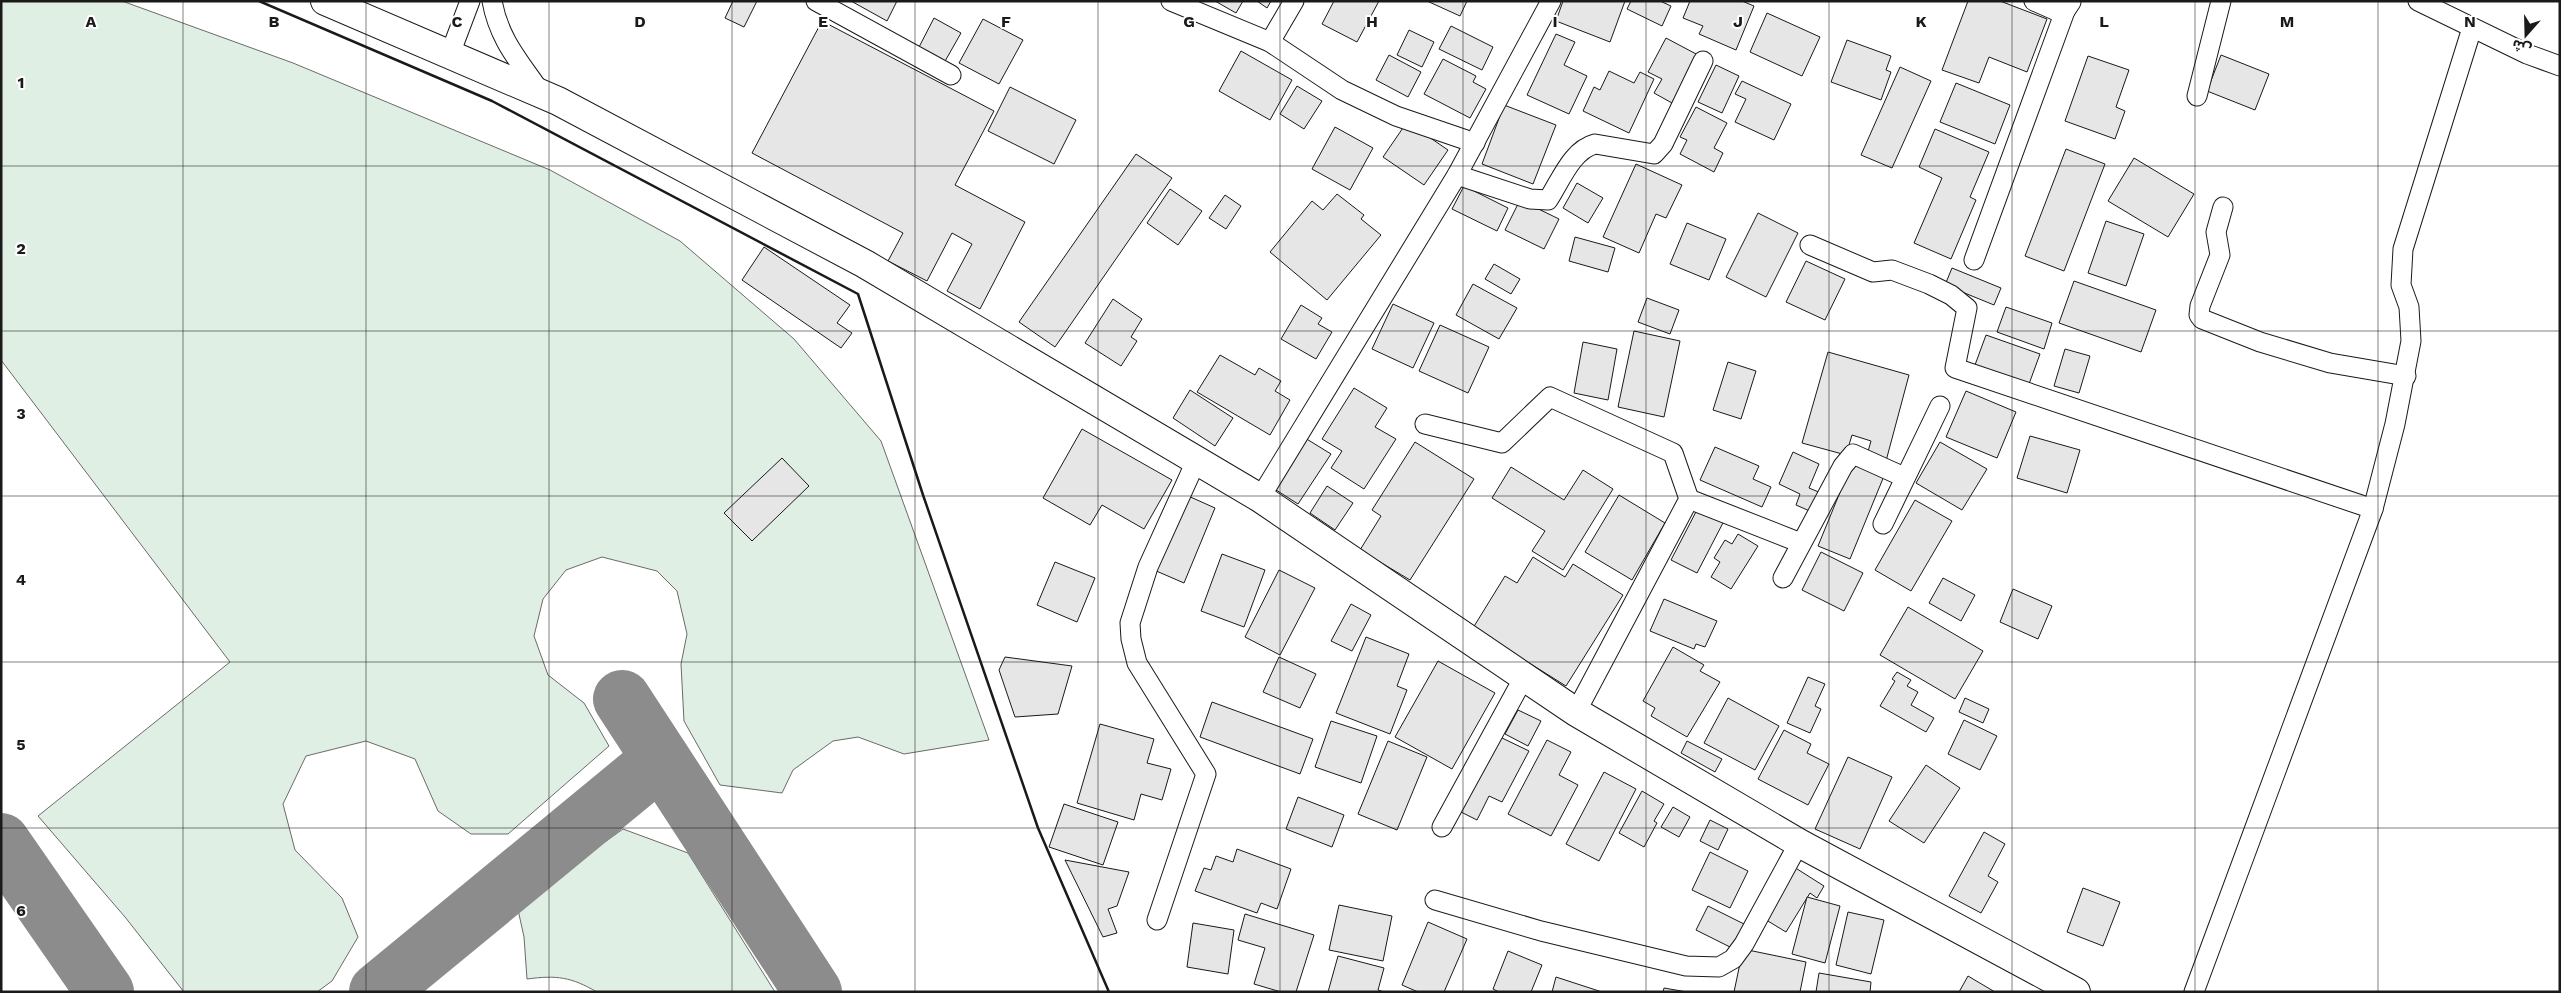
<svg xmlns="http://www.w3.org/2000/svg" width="2561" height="993" font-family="'Work Sans','Noto Sans Arabic',sans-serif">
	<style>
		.green { fill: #e0efe3; stroke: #6a6a6a }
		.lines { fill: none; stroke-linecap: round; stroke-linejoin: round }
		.taxiway { stroke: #8c8c8c; stroke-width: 58 }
		.building { fill: #e6e6e6; stroke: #1a1a1a }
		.minor-casing { stroke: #1a1a1a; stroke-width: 21 }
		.secondary-casing { stroke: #1a1a1a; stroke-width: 30 }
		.minor { stroke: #fff; stroke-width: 19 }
		.secondary { stroke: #fff; stroke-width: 28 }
		.wall { stroke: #1a1a1a; stroke-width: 2.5 }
		.grid { fill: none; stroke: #1a1a1a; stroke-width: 1; stroke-opacity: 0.55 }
		.grid-label { font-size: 16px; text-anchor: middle; font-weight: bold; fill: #1a1a1a; stroke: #fff; stroke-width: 4; stroke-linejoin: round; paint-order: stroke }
	</style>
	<rect width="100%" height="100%" fill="#fff"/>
	<g class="green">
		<path d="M1,1H122L293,63L550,170L680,241L794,339L881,441L989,740L904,754L858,737L833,741L793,770L782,793L720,785L684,721L681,664L687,634L677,591L657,571L602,557L566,570L543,599L534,636L548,675L584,703L609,746L508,834H471L438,811L415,759L366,741L306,756L283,804L295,850L342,898L358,937L332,981L317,992H184L125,917L38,816L230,662L1,360Z"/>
		<path d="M623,829L688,853L775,992H597C571,977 557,975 527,979L524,937L517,905Z"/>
	</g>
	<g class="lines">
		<g class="taxiway">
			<path d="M622,699L813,992"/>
			<path d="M1,842L105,992"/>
			<path d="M378,992L661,759"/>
		</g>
	</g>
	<g class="building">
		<path d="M733,1H757L744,27L725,18Z"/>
		<path d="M851,1H897L887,21Z"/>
		<path d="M1215,1H1243L1236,13Z"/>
		<path d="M1257,1H1271L1267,8Z"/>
		<path d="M1334,1H1379L1357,42L1322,24Z"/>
		<path d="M1427,1H1467L1460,16Z"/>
		<path d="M1563,1H1625L1610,42L1556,21Z"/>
		<path d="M1631,1H1660L1671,6L1662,26L1627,9Z"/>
		<path d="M1690,1H1742L1754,6L1736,50L1699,34L1703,26L1683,18Z"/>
		<path d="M1968,1H2000L2047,19L2027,72L1989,57L1979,83L1942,70Z"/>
		<path d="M1767,13L1820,37L1802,76L1750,52Z"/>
		<path d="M934,18L961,33L944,63L918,49Z"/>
		<path d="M983,19L1023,40L999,84L959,63Z"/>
		<path d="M822,21L994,111L955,185L1025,222L980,309L947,291L972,244L952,233L927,281L888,261L903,233L752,153Z"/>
		<path d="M1451,26L1493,47L1482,70L1439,49Z"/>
		<path d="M1409,30L1434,42L1422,67L1397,55Z"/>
		<path d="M1556,34L1575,42L1564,65L1587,76L1569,114L1527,95Z"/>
		<path d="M1666,38L1698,55L1672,103L1654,93L1662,79L1648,72Z"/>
		<path d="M1847,40L1891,56L1886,70L1891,72L1881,100L1831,82Z"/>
		<path d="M1241,51L1292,80L1270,120L1219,91Z"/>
		<path d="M1389,55L1421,72L1408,97L1376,80Z"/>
		<path d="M2221,55L2269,74L2255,110L2207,91Z"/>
		<path d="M2088,56L2129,70L2116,107L2125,111L2115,139L2065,121Z"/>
		<path d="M1443,59L1476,76L1473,82L1486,89L1470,118L1424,94Z"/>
		<path d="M1716,65L1739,76L1722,113L1698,102Z"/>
		<path d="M1900,67L1931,81L1892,168L1861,155Z"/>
		<path d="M1609,71L1634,83L1640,72L1654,79L1629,133L1583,111L1594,87L1600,90Z"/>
		<path d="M1742,81L1791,104L1774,140L1735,122L1746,99L1735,94Z"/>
		<path d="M1956,83L2010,105L1995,144L1940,122Z"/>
		<path d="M1297,86L1322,101L1304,129L1280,114Z"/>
		<path d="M1010,87L1076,120L1054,164L988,131Z"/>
		<path d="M1504,105L1556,125L1533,184L1482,164Z"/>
		<path d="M1696,107L1727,123L1714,148L1723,153L1714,172L1680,154L1687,140L1680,137Z"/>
		<path d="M1407,122L1448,150L1424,185L1383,157Z"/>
		<path d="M1335,127L1373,148L1350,190L1312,169Z"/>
		<path d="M1935,129L1989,152L1970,197L1976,200L1951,259L1914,243L1942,178L1919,167Z"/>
		<path d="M2066,149L2105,164L2064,271L2025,256Z"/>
		<path d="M1136,154L1172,178L1055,347L1019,322Z"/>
		<path d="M2134,158L2194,194L2168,237L2108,201Z"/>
		<path d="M1636,164L1682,185L1666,218L1656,214L1639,253L1603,237Z"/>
		<path d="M1577,183L1603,198L1588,223L1563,208Z"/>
		<path d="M1464,186L1508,208L1497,231L1452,209Z"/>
		<path d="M1170,189L1202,211L1178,245L1147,223Z"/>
		<path d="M1337,194L1364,215L1361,219L1381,235L1327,300L1270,252L1312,201L1323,210Z"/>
		<path d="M1225,195L1241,206L1226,229L1209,218Z"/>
		<path d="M1520,200L1559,219L1544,249L1505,230Z"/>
		<path d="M1758,213L1798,233L1766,297L1726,277Z"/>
		<path d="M2106,221L2144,234L2126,286L2088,273Z"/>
		<path d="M1687,223L1726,239L1709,280L1670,264Z"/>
		<path d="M1575,237L1615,248L1608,272L1569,261Z"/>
		<path d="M764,247L850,305L837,323L852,333L841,348L742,280Z"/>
		<path d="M1806,261L1845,279L1825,320L1786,302Z"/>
		<path d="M1494,264L1520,279L1511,294L1485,279Z"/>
		<path d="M1952,268L2001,288L1994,305L1945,285Z"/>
		<path d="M2074,281L2156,310L2141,352L2059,323Z"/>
		<path d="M1473,284L1517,308L1499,339L1456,315Z"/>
		<path d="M1647,298L1679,310L1670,334L1638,322Z"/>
		<path d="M1113,299L1142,319L1131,337L1137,341L1121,366L1085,343Z"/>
		<path d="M1393,304L1434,323L1413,368L1372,349Z"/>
		<path d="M1301,305L1322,318L1318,324L1332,332L1316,359L1281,339Z"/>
		<path d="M2006,307L2052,323L2044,349L1997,332Z"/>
		<path d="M1440,325L1489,347L1468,393L1419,371Z"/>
		<path d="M1634,331L1680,341L1664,417L1618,407Z"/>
		<path d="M1986,335L2040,354L2029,384L1975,365Z"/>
		<path d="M1583,342L1617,349L1608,400L1574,393Z"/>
		<path d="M2065,349L2090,356L2079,393L2054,386Z"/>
		<path d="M1828,352L1909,375L1886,461L1867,455L1871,441L1852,435L1846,455L1802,443Z"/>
		<path d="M1220,355L1255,375L1259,368L1281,381L1275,391L1290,400L1270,435L1197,392Z"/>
		<path d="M1728,362L1756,371L1741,419L1713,410Z"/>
		<path d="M1354,388L1387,408L1375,427L1396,439L1364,489L1331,468L1342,451L1322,439Z"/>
		<path d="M1190,390L1233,418L1215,446L1173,418Z"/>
		<path d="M1966,391L2016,412L1997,458L1946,437Z"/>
		<path d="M1082,429L1172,480L1144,529L1102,505L1090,525L1043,498Z"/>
		<path d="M2030,436L2080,450L2067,493L2017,478Z"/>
		<path d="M1305,438L1331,454L1298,504L1273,488Z"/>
		<path d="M1415,442L1474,479L1410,580L1360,550L1381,516L1372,510Z"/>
		<path d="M1940,442L1987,469L1962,510L1916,483Z"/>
		<path d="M1715,447L1759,466L1753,479L1771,487L1762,507L1700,480Z"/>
		<path d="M1793,452L1819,464L1809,488L1821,493L1812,512L1796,505L1800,494L1779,484Z"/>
		<path d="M782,458L809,486L752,541L724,513Z"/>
		<path d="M1852,463L1884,476L1850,559L1818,546Z"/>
		<path d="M1511,467L1564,500L1583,470L1613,489L1563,570L1532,551L1545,531L1492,498Z"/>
		<path d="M1327,486L1353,503L1335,530L1310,513Z"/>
		<path d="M1186,495L1215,508L1184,583L1154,570Z"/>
		<path d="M1619,495L1665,523L1632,580L1585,552Z"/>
		<path d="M1915,500L1952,521L1911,591L1875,570Z"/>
		<path d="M1699,506L1725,519L1697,573L1671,560Z"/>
		<path d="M1738,534L1758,546L1731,589L1711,577L1720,562L1714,558L1725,540L1732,544Z"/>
		<path d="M1821,552L1863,573L1844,611L1802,590Z"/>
		<path d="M1222,554L1265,570L1244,627L1201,611Z"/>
		<path d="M1533,557L1565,577L1573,564L1623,595L1566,686L1473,628L1505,576L1517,583Z"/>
		<path d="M1055,562L1095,578L1077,622L1037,605Z"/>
		<path d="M1279,570L1315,588L1280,655L1245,637Z"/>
		<path d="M1943,578L1975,595L1961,621L1929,603Z"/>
		<path d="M2013,589L2052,606L2038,639L2000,622Z"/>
		<path d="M1664,599L1717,621L1705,647L1696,644L1694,649L1650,631Z"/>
		<path d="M1351,604L1371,615L1352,651L1331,641Z"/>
		<path d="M1908,607L1983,651L1955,699L1880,655Z"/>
		<path d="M1366,637L1409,654L1397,686L1407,690L1390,734L1336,713Z"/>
		<path d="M1673,647L1704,665L1700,671L1720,682L1687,737L1651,716L1655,708L1643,701Z"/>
		<path d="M1005,657L1072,666L1058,714L1015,717L999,670Z"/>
		<path d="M1279,657L1316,674L1300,708L1263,692Z"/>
		<path d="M1438,661L1495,693L1452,769L1395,737Z"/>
		<path d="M1897,672L1911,680L1907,686L1918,692L1911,705L1934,718L1926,732L1880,706L1895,681L1892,679Z"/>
		<path d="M1808,677L1825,684L1815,706L1821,709L1810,733L1787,723Z"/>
		<path d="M1728,698L1779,726L1755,770L1704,743Z"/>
		<path d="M1965,698L1989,709L1983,723L1959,712Z"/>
		<path d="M1212,702L1313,739L1300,774L1200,737Z"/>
		<path d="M1518,710L1541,721L1528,746L1505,734Z"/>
		<path d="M1964,720L1997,736L1980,770L1948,754Z"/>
		<path d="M1331,721L1377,736L1361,783L1315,767Z"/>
		<path d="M1100,724L1154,739L1147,763L1171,769L1162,800L1141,794L1134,820L1077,803Z"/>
		<path d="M1784,730L1811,744L1807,753L1829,764L1808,805L1758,779Z"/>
		<path d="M1500,737L1529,751L1502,802L1489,796L1477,820L1461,812Z"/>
		<path d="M1547,740L1571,752L1559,775L1578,785L1551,836L1508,814Z"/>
		<path d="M1388,741L1427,757L1397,830L1358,814Z"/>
		<path d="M1687,741L1722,759L1715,772L1681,753Z"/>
		<path d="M1848,757L1892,777L1860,849L1815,829Z"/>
		<path d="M1926,765L1960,788L1924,843L1889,821Z"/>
		<path d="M1604,772L1636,789L1599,861L1566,844Z"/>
		<path d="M1642,791L1664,804L1654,821L1657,823L1644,847L1619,833Z"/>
		<path d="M1298,797L1344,815L1332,847L1286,829Z"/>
		<path d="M1064,804L1118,822L1103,865L1049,847Z"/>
		<path d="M1673,807L1690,817L1679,837L1661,827Z"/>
		<path d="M1710,820L1728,829L1718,850L1700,841Z"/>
		<path d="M1984,832L2005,844L1988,876L1998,882L1981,913L1949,896Z"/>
		<path d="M1237,849L1291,869L1277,909L1261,903L1257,913L1195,891L1204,868L1211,870L1216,856L1233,862Z"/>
		<path d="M1710,852L1748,871L1730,908L1692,890Z"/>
		<path d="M1065,860L1129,872L1117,906L1108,909L1117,933L1103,937Z"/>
		<path d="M1794,867L1824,886L1817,898L1810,893L1786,932L1763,918Z"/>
		<path d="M2083,888L2120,902L2103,946L2067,932Z"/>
		<path d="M1807,897L1840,906L1825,963L1792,954Z"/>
		<path d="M1339,905L1392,916L1383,961L1329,950Z"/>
		<path d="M1708,906L1744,924L1732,948L1696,930Z"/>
		<path d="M1848,912L1884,920L1871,974L1836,965Z"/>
		<path d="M1245,914L1314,935L1296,992H1281L1254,984L1265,948L1238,940Z"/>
		<path d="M1428,922L1467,939L1444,992H1418L1402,985Z"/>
		<path d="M1193,923L1234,930L1228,974L1187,967Z"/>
		<path d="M1743,949L1806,962L1800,992H1734Z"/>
		<path d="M1508,951L1542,965L1531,992H1499L1493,989Z"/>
		<path d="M1338,956L1384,968L1378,990L1384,992H1328Z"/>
		<path d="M1819,973L1871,982L1870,992H1816Z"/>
		<path d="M1968,976L1995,992H1959Z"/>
		<path d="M1556,977L1602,992H1552Z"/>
		<path d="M1664,988L1687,992H1663Z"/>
	</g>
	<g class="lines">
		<defs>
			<g id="minor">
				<path d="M492,1C499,40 520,62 541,93"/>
				<path d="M816,1L951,75"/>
				<path d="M1171,1L1270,42L1342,90L1396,116L1475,143"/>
				<path d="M2034,1L2059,12L2065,11L2071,2"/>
				<path d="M2418,1L2527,54L2560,66"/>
				<path d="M1270,42L1294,1"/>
				<path d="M450,54L470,1"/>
				<path d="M2197,96L2221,1"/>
				<path d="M1457,175L1530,199L1548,200C1561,180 1572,150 1595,144L1654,154L1663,144L1703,61"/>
				<path d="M2223,207L2216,232L2220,255L2200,306L2199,315L2202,319L2260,342L2330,363L2406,376"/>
				<path d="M1810,245L1873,272L1892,270L1929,284L1951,295L1967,308L1955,368L2373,509"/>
				<path d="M1974,260L2065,11"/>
				<path d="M1425,424L1502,443L1550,397L1673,453L1689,499L1576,712"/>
				<path d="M1260,498L1457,175L1551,1"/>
				<path d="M1689,499L1801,543"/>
				<path d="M1883,524L1940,406"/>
				<path d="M1783,578L1843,466L1853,454L1904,477"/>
				<path d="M1442,827L1524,677"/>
				<path d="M1435,900L1541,931L1686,966L1719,967L1733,959L1744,944L1799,843"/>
				<path d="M1157,920L1206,774L1137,663L1131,639L1130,623L1148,567L1197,459"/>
				<path d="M2194,992L2373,509L2395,424L2411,341L2409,307L2401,285L2403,249L2472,28"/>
			</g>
			<path id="secondary" d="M325,1L558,101L865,264L1260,498L1576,712L1799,843L2076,992"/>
		</defs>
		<use href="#minor" class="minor-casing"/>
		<use href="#secondary" class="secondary-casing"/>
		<use href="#minor" class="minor"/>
		<use href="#secondary" class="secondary"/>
		<path class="wall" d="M259,1L492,101L858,294L923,495L1038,828L1109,992"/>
	</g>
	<path class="grid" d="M183,1V992M366,1V992M549,1V992M732,1V992M915,1V992M1098,1V992M1280,1V992M1463,1V992M1646,1V992M1829,1V992M2012,1V992M2195,1V992M2378,1V992M1,166H2560M1,331H2560M1,496H2560M1,662H2560M1,828H2560"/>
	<g class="grid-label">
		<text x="91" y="27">A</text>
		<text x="274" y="27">B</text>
		<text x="457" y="27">C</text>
		<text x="640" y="27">D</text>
		<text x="823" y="27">E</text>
		<text x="1006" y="27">F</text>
		<text x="1189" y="27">G</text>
		<text x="1372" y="27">H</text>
		<text x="1555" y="27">I</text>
		<text x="1738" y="27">J</text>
		<text x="1921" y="27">K</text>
		<text x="2104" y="27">L</text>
		<text x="2287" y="27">M</text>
		<text x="2470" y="27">N</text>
		<text x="21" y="88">1</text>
		<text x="21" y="254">2</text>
		<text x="21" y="419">3</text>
		<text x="21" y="585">4</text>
		<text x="21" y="750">5</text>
		<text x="21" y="916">6</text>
	</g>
	<rect width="2561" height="993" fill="none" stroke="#1a1a1a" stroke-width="5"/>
	<g transform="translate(2526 35) rotate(200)" stroke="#ffffff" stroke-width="4" paint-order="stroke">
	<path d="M0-4L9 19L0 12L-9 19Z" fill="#1a1a1a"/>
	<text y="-8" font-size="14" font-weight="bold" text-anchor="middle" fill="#1a1a1a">ش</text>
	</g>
</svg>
